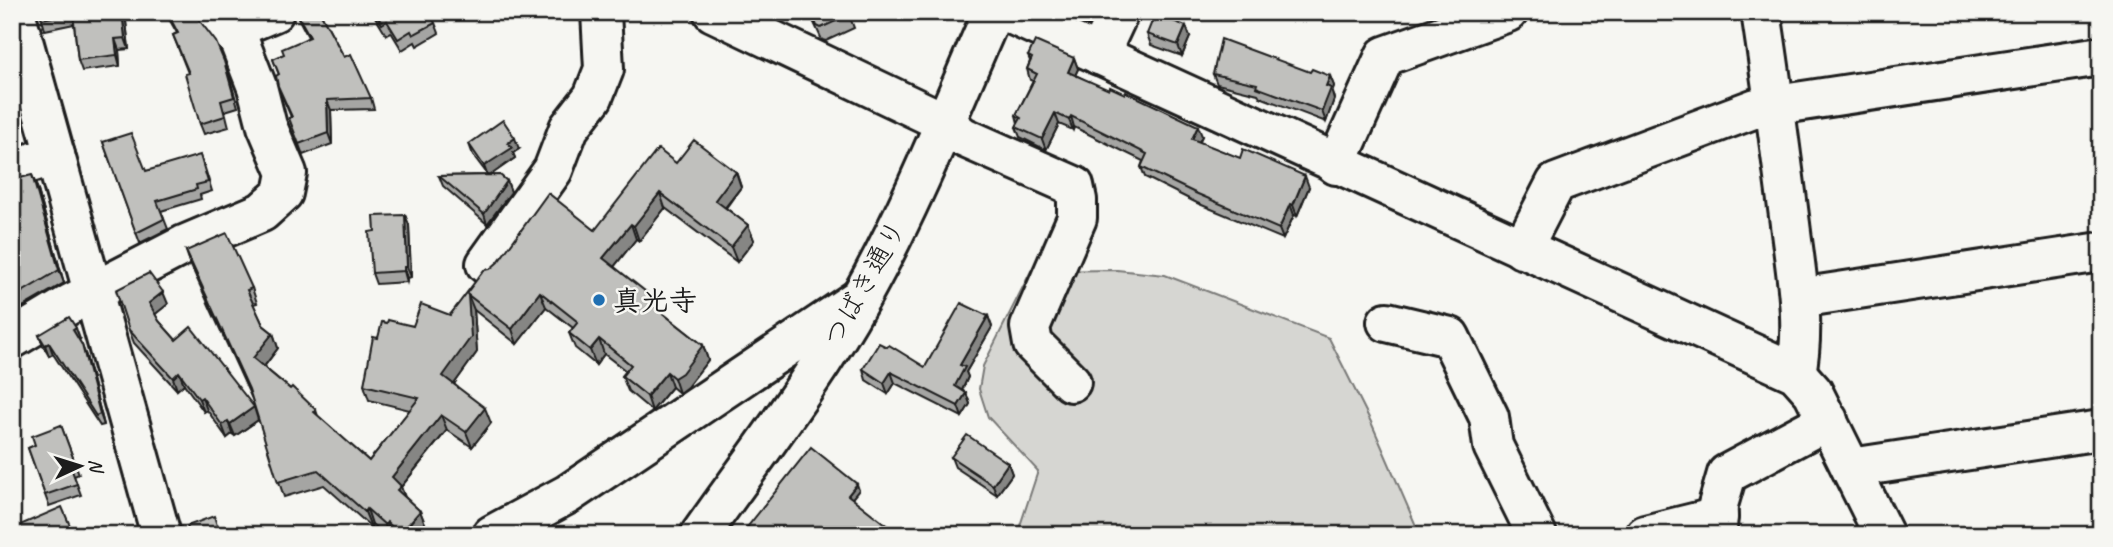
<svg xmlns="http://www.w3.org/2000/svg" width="2113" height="547" font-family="Caveat,'Klee One',sans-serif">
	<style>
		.green { fill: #d6d6d2; stroke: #797977; stroke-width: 2 }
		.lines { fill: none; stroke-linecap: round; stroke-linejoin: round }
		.minor-casing { stroke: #1c1c1c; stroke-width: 44 }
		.major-casing { stroke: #1c1c1c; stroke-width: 44 }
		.minor { stroke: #f6f6f2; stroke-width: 38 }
		.major { stroke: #f6f6f2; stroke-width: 38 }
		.wall { fill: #a5a5a3; stroke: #1c1c1c; stroke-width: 2 }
		.shaded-wall { fill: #868684; stroke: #1c1c1c; stroke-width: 2 }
		.building { fill: #c0c0bd; stroke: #1c1c1c; stroke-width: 2 }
		.poi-dot { fill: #1f6fb2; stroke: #f6f6f2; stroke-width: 2.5 }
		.labels { text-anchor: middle; stroke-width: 5; stroke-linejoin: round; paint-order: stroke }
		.street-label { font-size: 28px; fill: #1c1c1c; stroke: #f6f6f2 }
		.poi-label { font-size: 28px; font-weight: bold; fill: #1c1c1c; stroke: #f6f6f2; text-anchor: start }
	</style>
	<rect width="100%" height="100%" fill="#f6f6f2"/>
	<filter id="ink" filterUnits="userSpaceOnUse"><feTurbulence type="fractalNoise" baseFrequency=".0143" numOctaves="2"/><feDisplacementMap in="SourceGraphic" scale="14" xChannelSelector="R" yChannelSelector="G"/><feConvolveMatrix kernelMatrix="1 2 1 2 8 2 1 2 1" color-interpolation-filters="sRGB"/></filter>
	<g filter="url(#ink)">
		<path class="green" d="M1117,270L1165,275L1329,338L1371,422L1420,535H1017L1038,471L988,417L979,389L983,366L1031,271Z"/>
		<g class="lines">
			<defs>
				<g id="minor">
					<path d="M15,12L161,535"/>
					<path d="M713,12L944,122L963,137L1074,186L1077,200V218L1030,327L1033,344L1071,382"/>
					<path d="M1006,12L1796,373L1813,392L1884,535"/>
					<path d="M1761,12C1772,83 1781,154 1790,224C1796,274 1806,324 1796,373"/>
					<path d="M231,30L274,12"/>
					<path d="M1099,55L1119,12"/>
					<path d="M1336,165L1385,56L1508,12"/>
					<path d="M12,169L55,155"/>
					<path d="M1522,249L1556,183L1756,108L2101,56"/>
					<path d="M486,264L553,170L569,128L593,97L604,69L601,12"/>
					<path d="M1799,298L2101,252"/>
					<path d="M1387,322L1450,337L1489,417L1493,446L1537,535"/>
					<path d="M12,339L72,303L184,245L262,212L283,193L287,173L267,126L257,87L239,41L215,12"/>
					<path d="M1851,468L2101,430"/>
					<path d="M492,535L568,494L861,297"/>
					<path d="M1645,535L1718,517"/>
					<path d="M1717,535L1718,505L1727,474L1828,420"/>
				</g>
				<path id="major" d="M700,535C755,457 815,380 861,297C912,206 951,107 993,12"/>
			</defs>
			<use href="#minor" class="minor-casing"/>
			<use href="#major" class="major-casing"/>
			<use href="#minor" class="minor"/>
			<use href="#major" class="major"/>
		</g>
		<g class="wall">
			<path d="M40,12H125L129,49L119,50L120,66L82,71L78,60L74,24L45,30Z"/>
			<path d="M165,12H194V14L228,72L238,107L225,111L229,127L204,134L200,124L188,73L173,35L177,33Z"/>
			<path d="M295,12H320L344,57L371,98L374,109L331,110L332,144L303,155L289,118L291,117L278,86L279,75L273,59L284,55L308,37Z"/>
			<path d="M372,12H429L435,23L439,33L417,46L415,42L402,50L391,32L386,35Z"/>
			<path d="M809,12H848L854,28L826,41L822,40Z"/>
			<path d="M1068,12H1095L1089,26L1069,17Z"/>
			<path d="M1147,34L1190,37L1182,56L1151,45Z"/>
			<path d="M1028,56L1074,58L1078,69L1075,75L1202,136L1199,142L1309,187L1297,216L1294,215L1283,239L1197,203L1145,177L1141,167L1143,161L1074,127L1073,130L1059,124L1046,150L1020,137L1016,127L1018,123L1016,115L1033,81L1030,80L1027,69L1030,61Z"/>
			<path d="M1310,72L1330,76L1334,86L1332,92L1334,99L1326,122L1260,97L1258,94L1217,84L1213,74Z"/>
			<path d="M12,124L17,139L12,141Z"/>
			<path d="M103,142L146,171L204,165L212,191L200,195L201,199L161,211L168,229L140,243Z"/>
			<path d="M469,144L519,149L513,153L515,158L490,175L507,181L511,192L487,224L443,186L439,176L488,175L473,155Z"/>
			<path d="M676,163L736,172L741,187L726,208L748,225L754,240L737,262L665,208L639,241L636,239L614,267L660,311L703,345L708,360L687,387L679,393L672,387L652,411L628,391L622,376L626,371L604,354L596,365L575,348L569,333L573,328L546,307L517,344L474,310L477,352L454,384L491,423L472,447L447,430L401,487L405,497L420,511L426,526L418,535H384L372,524L371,527L324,485L284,497L252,399L191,266L186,251L252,288L257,303L253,304L263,325L273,333L278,348L264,367L316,410L318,416L369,461L410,410L369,400L364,385L378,338L387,323L413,326L450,315L490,269L595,230Z"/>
			<path d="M12,180L37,187L64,283L12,313Z"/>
			<path d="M405,215L409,225L411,277L408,278L407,282L376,284L372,273L375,231Z"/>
			<path d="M168,304L155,314L159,321L176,340L254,407L258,420L235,436L232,434L227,438L207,410L204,412L184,384L177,390L134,343L129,330Z"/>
			<path d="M988,316L992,327L966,372L968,377L962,390L966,393L970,404L962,417L895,383L888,394L866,380L863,369L925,367Z"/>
			<path d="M39,335L80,339L79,340L86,356L104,425L100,426L53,354L49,356L43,346Z"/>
			<path d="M61,425L79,474L74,476L81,495L49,506L28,448L35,445Z"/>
			<path d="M951,457L1008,463L1012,474L997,495L955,467Z"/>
		</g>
		<g class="shaded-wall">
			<path d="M122,12H125L129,49L125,38Z"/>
			<path d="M1086,12H1095L1089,26L1085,15Z"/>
			<path d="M1186,26L1190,37L1182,56L1178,45Z"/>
			<path d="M115,39L119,50L120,66L117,55Z"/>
			<path d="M1074,58L1078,69L1072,82L1068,72Z"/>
			<path d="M1330,76L1334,86L1332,92L1334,99L1326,122L1322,111L1326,86Z"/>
			<path d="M327,100L331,110L332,144L328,133Z"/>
			<path d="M1055,113L1059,124L1046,150L1042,139Z"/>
			<path d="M1071,116L1074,127L1073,130L1069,120Z"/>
			<path d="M1198,126L1202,136L1195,150L1192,139Z"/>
			<path d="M515,138L519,149L513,153L515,158L488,177L484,166L508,143Z"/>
			<path d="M736,172L741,187L720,214L715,200Z"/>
			<path d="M32,175L37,187L64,283L59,270Z"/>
			<path d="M1305,176L1309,187L1297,216L1293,205Z"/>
			<path d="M507,181L511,192L487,224L484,214Z"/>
			<path d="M660,193L665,208L639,241L634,226Z"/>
			<path d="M1290,204L1294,215L1283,239L1279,229Z"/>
			<path d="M405,215L409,225L411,277L407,267Z"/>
			<path d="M631,224L636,239L609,273L603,258Z"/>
			<path d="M748,225L754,240L737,262L731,247Z"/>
			<path d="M404,267L408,278L407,282L404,271Z"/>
			<path d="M163,292L168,304L153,316L149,303Z"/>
			<path d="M540,292L546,307L517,344L512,329Z"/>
			<path d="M468,295L474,310L477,352L449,391L443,376Z"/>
			<path d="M655,299L661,314L651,304Z"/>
			<path d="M988,316L992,327L966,372L968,377L959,397L955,386L960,365Z"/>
			<path d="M76,328L80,339L77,341L73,330Z"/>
			<path d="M273,333L278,348L259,373L253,358Z"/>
			<path d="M599,339L604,354L596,365L590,350Z"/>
			<path d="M49,343L53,354L49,356L45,345Z"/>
			<path d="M82,345L86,356L104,425L100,414Z"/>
			<path d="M703,345L708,360L687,387L679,393L674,378Z"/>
			<path d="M179,372L184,384L177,390L173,378Z"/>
			<path d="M667,372L672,387L652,411L647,396Z"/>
			<path d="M891,372L895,383L888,394L884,383Z"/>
			<path d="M966,393L970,404L962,417L958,406Z"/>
			<path d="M202,397L207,410L204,412L199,399Z"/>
			<path d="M254,407L258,420L235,436L230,424Z"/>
			<path d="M485,408L491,423L472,447L466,432Z"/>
			<path d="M441,415L447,430L401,487L406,501L402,505L392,477Z"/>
			<path d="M228,421L232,434L227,438L222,425Z"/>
			<path d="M1008,463L1012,474L997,495L993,485Z"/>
			<path d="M857,484L859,490L850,501L848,495Z"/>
			<path d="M367,509L372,524L371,527L365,512Z"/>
			<path d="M420,511L426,526L418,535H400Z"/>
			<path d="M387,522L391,535H388L385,525Z"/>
		</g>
		<g class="building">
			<path d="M40,12H122L125,38L115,39L117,55L78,60L73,13L42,19Z"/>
			<path d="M167,12H193L216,42L224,61L234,97L221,101L225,116L200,124L185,74L189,73L173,35L178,33Z"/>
			<path d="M296,12H320L344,57L351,54L371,98L327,100L328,133L299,144L289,118L292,117L278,86L276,76L279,74L273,59L284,54L282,49L310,37Z"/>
			<path d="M375,12H429L435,23L413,35L411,31L398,39L387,21L382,24Z"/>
			<path d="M811,12H848L849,15L821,28L817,26Z"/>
			<path d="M1155,14L1186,26L1178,45L1147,34Z"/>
			<path d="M1221,39L1310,72L1312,69L1330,76L1326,86L1331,88L1322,111L1256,87L1257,84L1213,74Z"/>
			<path d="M1035,41L1074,58L1068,72L1109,90L1110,87L1125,94L1126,92L1198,126L1192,139L1240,158L1243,149L1305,176L1293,205L1290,204L1279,229L1193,192L1141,167L1147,154L1071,116L1069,120L1055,113L1042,139L1016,127L1021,118L1016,115L1037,74L1027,69L1032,58L1028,56Z"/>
			<path d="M503,120L515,138L508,143L512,148L484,166L469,144Z"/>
			<path d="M131,133L146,171L200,155L208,182L196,185L197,189L157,201L164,219L136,233L103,142Z"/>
			<path d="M694,140L736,172L715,200L748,225L731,247L660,193L634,226L631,224L603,258L655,299L651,304L703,345L682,373L674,378L667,372L647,396L622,376L631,365L599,339L590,350L569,333L578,322L540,292L512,329L468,295L471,337L443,376L485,408L466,432L441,415L392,477L401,486L397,490L420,511L400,534L387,522L385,525L367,509L365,512L318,470L278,482L249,389L186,251L227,233L252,288L247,290L263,325L273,333L253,358L290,389L292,387L316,410L314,412L369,461L419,398L364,385L373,337L378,338L382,322L387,323L388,320L413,326L421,304L450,315L484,270L490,269L498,262L548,193L595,230L658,149L676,163Z"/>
			<path d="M32,175L59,270L12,298V180Z"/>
			<path d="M500,175L507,181L484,214L439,176Z"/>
			<path d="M405,215L407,267H404V271L372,273L369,232L375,231L374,216Z"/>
			<path d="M149,273L163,292L149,303L159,321L176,340L191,327L254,407L230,424L228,421L222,425L202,397L199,399L179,372L173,378L129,330L116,290Z"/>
			<path d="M961,303L988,316L960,365L965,367L955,386L966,393L958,406L891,372L884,383L863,369L879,343L887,347L889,345L925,367Z"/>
			<path d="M69,317L76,328L73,330L82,345L100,414L96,416L49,343L45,345L39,335Z"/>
			<path d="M61,425L75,463L70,465L77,484L45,495L28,448L35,445L32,436Z"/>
			<path d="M967,435L1008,463L993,485L951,457Z"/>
			<path d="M811,447L857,484L848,495L899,535H741Z"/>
			<path d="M62,507L74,535H16L13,528Z"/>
			<path d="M214,516L220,535H190L187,526Z"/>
		</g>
	</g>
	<circle class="poi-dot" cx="599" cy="300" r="7"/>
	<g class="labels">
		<g class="street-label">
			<text transform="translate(864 283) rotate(-61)" y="10">つばき通り</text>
		</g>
		<g class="poi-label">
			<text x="613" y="310">真光寺</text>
		</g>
	</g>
	<rect width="2113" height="547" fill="none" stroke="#f6f6f2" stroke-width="42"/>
	<rect x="21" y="21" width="2071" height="505" fill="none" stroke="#1c1c1c" stroke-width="2.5" filter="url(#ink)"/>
	<g transform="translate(80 466) rotate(86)" stroke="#f6f6f2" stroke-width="5" paint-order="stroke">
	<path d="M0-5L12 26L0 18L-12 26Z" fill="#1c1c1c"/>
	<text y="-10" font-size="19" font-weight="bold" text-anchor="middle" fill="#1c1c1c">N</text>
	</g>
</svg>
